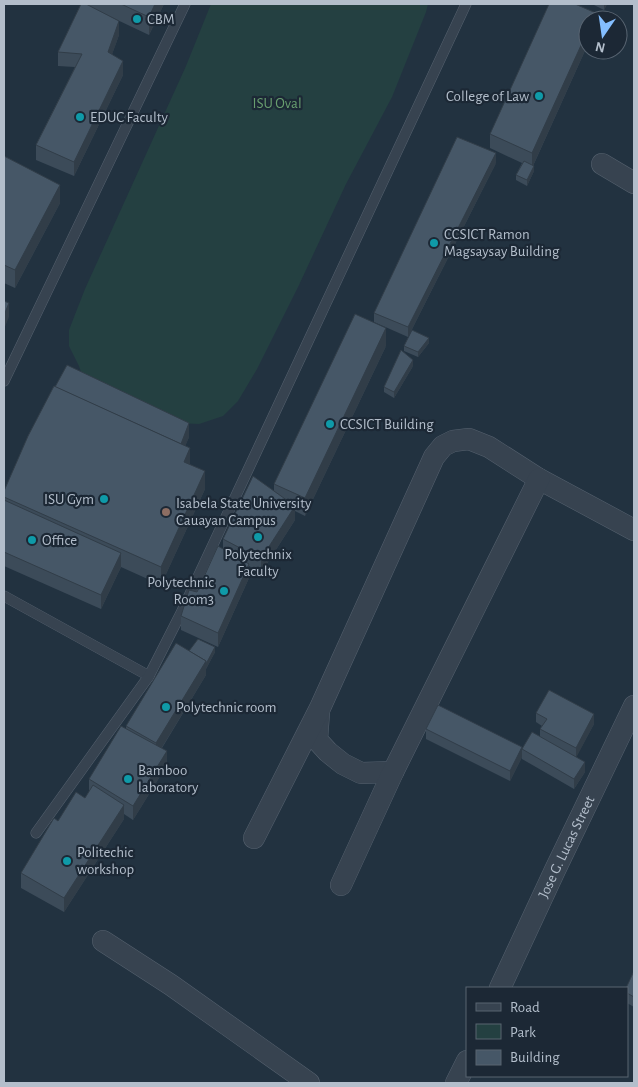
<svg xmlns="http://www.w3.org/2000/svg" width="638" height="1087" font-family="'Alegreya Sans',sans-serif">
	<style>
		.green { fill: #244041 }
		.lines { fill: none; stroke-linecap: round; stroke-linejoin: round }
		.lane-casing { stroke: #55616e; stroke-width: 11 }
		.street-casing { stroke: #55616e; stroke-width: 22 }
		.lane { stroke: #374350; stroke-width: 10 }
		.street { stroke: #374350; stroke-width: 21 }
		.wall { fill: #3c4b59 }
		.shaded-wall { fill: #313d48 }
		.building { fill: #465767; stroke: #313d48 }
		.culture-dot { fill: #0f9aa8; stroke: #1c2835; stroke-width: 2 }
		.education-dot { fill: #8d6e63; stroke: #1c2835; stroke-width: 2 }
		.labels { text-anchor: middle; stroke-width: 4.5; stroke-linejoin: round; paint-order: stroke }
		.poi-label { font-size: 15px; fill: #b3becb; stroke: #1c2835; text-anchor: start }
		.park-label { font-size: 15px; fill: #689e6f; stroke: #1c2835 }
		.street-label { font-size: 15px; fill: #b3becb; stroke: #1c2835 }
	</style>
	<rect width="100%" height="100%" fill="#223240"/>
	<path class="green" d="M211,4H428L426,12L392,97L346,184L299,285L257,369L238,401L223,416L199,424L178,423L85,384L79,366L69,346V330L85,289L186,66Z"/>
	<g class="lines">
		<defs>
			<g id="lane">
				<path d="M4,381L185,4"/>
				<path d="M4,596L149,676"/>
				<path d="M36,833L149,676L181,613L466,4"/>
			</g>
			<g id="street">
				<path d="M602,164L634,183"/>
				<path d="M319,713L317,740L328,752L343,764L361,773L393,772"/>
				<path d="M254,838L320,708L434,457L443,446L453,441L469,439L489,447L539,479L634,530"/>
				<path d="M341,885L393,772L539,479"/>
				<path d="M103,941L171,985L309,1083"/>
				<path id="s1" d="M500,988L555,870L634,706"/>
				<path d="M456,1083L467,1061"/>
			</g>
		</defs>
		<use href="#lane" class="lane-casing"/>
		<use href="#street" class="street-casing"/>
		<use href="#lane" class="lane"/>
		<use href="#street" class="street"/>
	</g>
	<g class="wall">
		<path d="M81,4H164L149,35L111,17L119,35L112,54L123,75L74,176L36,160V145L75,67L58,66V52Z"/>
		<path d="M592,4H607L604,10Z"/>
		<path d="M596,20L588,44L533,166L534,171L527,186L516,180V175L522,163L490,148V134Z"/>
		<path d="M4,156L60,203L15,288L4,283Z"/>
		<path d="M496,163L408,337L374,322V313Z"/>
		<path d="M429,343L418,357L404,351V346Z"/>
		<path d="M386,346L305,516L295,511V520L261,573L249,566V578L218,647L181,630V616L197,592L223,549V539L274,491V484Z"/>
		<path d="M413,366L394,398L384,392V387Z"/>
		<path d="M189,437L185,446L190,465L205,489L161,585L121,567L101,609L4,566V491Z"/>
		<path d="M189,651L215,652L206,669V675L162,748L167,765L133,820L124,814V819L64,912L21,888V873L58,821L85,798L89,792V779L126,729V726Z"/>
		<path d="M536,713L594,724L576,757L585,772L574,789L522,759V749L540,736V729L542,726L536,722Z"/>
		<path d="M426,729L522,757L510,781L426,739Z"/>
		<path d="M634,971V1007L627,1003V988Z"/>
	</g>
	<g class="shaded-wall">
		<path d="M155,4H164L149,35V17Z"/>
		<path d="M604,4H607L604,10Z"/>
		<path d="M596,13V20H592Z"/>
		<path d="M119,21V35L108,66V52Z"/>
		<path d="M588,30V44L532,168V153Z"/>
		<path d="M123,61V75L74,176V162Z"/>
		<path d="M496,153V163L408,337V327Z"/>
		<path d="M534,166V171L527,186V180Z"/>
		<path d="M60,185V203L15,288V270Z"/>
		<path d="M9,303V317L4,329V315Z"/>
		<path d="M386,328V346L305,516V498Z"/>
		<path d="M429,338V343L418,357V352Z"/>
		<path d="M413,360V366L394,398V392Z"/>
		<path d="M189,423V437L180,459V445Z"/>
		<path d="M190,448V466L184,462Z"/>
		<path d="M205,471V489L161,585V567Z"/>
		<path d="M295,506V520L261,573V559Z"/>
		<path d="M121,553V567L101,609V595Z"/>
		<path d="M249,564V578L218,647V633Z"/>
		<path d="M215,647V652L206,669V675L156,757V743L206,661Z"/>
		<path d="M594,714V724L576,758V748Z"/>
		<path d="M522,747V757L510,781V771Z"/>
		<path d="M167,751V765L133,820V806Z"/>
		<path d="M585,762V772L574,789V779Z"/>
		<path d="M124,805V819L64,912V898Z"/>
	</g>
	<g class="building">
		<path d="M81,4H86L119,21L108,52L123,61L74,162L36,145L82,54L58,52Z"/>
		<path d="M121,4H155L149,17Z"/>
		<path d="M549,4H575L596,13L592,20H588V30L532,153L490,134Z"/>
		<path d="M457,137L496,153L408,327L374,313Z"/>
		<path d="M4,156L60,185L15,270L4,265Z"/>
		<path d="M524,161L534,166L527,180L516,175Z"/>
		<path d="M4,301L9,303L4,315Z"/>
		<path d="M355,314L386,328L305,498L274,484Z"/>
		<path d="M412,330L429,338L418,352L404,346Z"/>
		<path d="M401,350L413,360L394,392L384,387Z"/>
		<path d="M67,365L189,423L181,444L55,387Z"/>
		<path d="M54,386L190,448L184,462L205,471L161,567L4,497V491L28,436Z"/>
		<path d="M253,476L295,506L261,559L223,539Z"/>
		<path d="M4,500L121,553L101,595L4,552Z"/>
		<path d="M218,546L249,564L218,633L181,616L189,590L197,592Z"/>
		<path d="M198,639L215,647L206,664V661L189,651Z"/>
		<path d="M176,643L206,661L156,743L126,726Z"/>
		<path d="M549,690L594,714L576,748L540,729L547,719L536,713Z"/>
		<path d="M438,705L522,747L510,771L426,729Z"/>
		<path d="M121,726L167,751L133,806L89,779Z"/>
		<path d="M532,732L585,762L574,779L522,749Z"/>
		<path d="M93,785L124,805L64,898L21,873L54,818L58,821L76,792L85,798Z"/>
		<path d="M634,971V997L627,993V988H626Z"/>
	</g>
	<g class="culture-dot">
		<circle cx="137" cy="19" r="5"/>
		<circle cx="539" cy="96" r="5"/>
		<circle cx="80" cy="117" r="5"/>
		<circle cx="434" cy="243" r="5"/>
		<circle cx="330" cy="424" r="5"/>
		<circle cx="104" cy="499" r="5"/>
		<circle cx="258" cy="537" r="5"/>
		<circle cx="32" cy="540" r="5"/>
		<circle cx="224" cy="591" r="5"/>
		<circle cx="166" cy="707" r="5"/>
		<circle cx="128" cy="779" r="5"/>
		<circle cx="67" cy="861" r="5"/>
	</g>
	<circle class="education-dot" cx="166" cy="512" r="5"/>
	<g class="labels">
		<g class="poi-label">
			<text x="147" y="24">CBM</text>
			<text x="529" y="101" text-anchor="end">College of Law</text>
			<text x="90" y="122">EDUC Faculty</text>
			<text x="444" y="239">CCSICT Ramon<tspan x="444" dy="17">Magsaysay Building</tspan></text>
			<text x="340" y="429">CCSICT Building</text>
			<text x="94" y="504" text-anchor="end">ISU Gym</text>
			<text x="176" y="508">Isabela State University<tspan x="176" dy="17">Cauayan Campus</tspan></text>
			<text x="42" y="545">Office</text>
			<text x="258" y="559" text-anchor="middle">Polytechnix<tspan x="258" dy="17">Faculty</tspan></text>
			<text x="214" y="587" text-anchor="end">Polytechnic<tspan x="214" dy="17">Room3</tspan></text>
			<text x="176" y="712">Polytechnic room</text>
			<text x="138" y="775">Bamboo<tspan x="138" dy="17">laboratory</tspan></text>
			<text x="77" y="857">Politechic<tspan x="77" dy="17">workshop</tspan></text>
		</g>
		<g class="park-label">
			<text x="277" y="108">ISU Oval</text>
		</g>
		<g class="street-label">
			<text dy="5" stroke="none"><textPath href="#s1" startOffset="156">Jose G. Lucas Street</textPath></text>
		</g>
	</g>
	<rect width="638" height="1087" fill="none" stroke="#b3becb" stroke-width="10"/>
	<rect x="466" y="987" width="162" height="90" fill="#1c2835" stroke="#586471"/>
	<rect x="476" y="1003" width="25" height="8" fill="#374350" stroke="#586471"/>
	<text x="510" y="1012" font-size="15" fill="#b3becb">Road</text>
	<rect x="476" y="1024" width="25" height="15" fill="#244041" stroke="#586471"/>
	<text x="510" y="1037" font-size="15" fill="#b3becb">Park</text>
	<rect x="476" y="1050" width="25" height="15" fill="#465767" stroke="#586471"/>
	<text x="510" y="1062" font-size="15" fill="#b3becb">Building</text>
	<g transform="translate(603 35) rotate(193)"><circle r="24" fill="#1c2835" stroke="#586471"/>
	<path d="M0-4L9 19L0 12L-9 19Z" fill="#84beff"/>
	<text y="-8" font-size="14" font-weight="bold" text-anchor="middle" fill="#b3becb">N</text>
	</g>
</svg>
